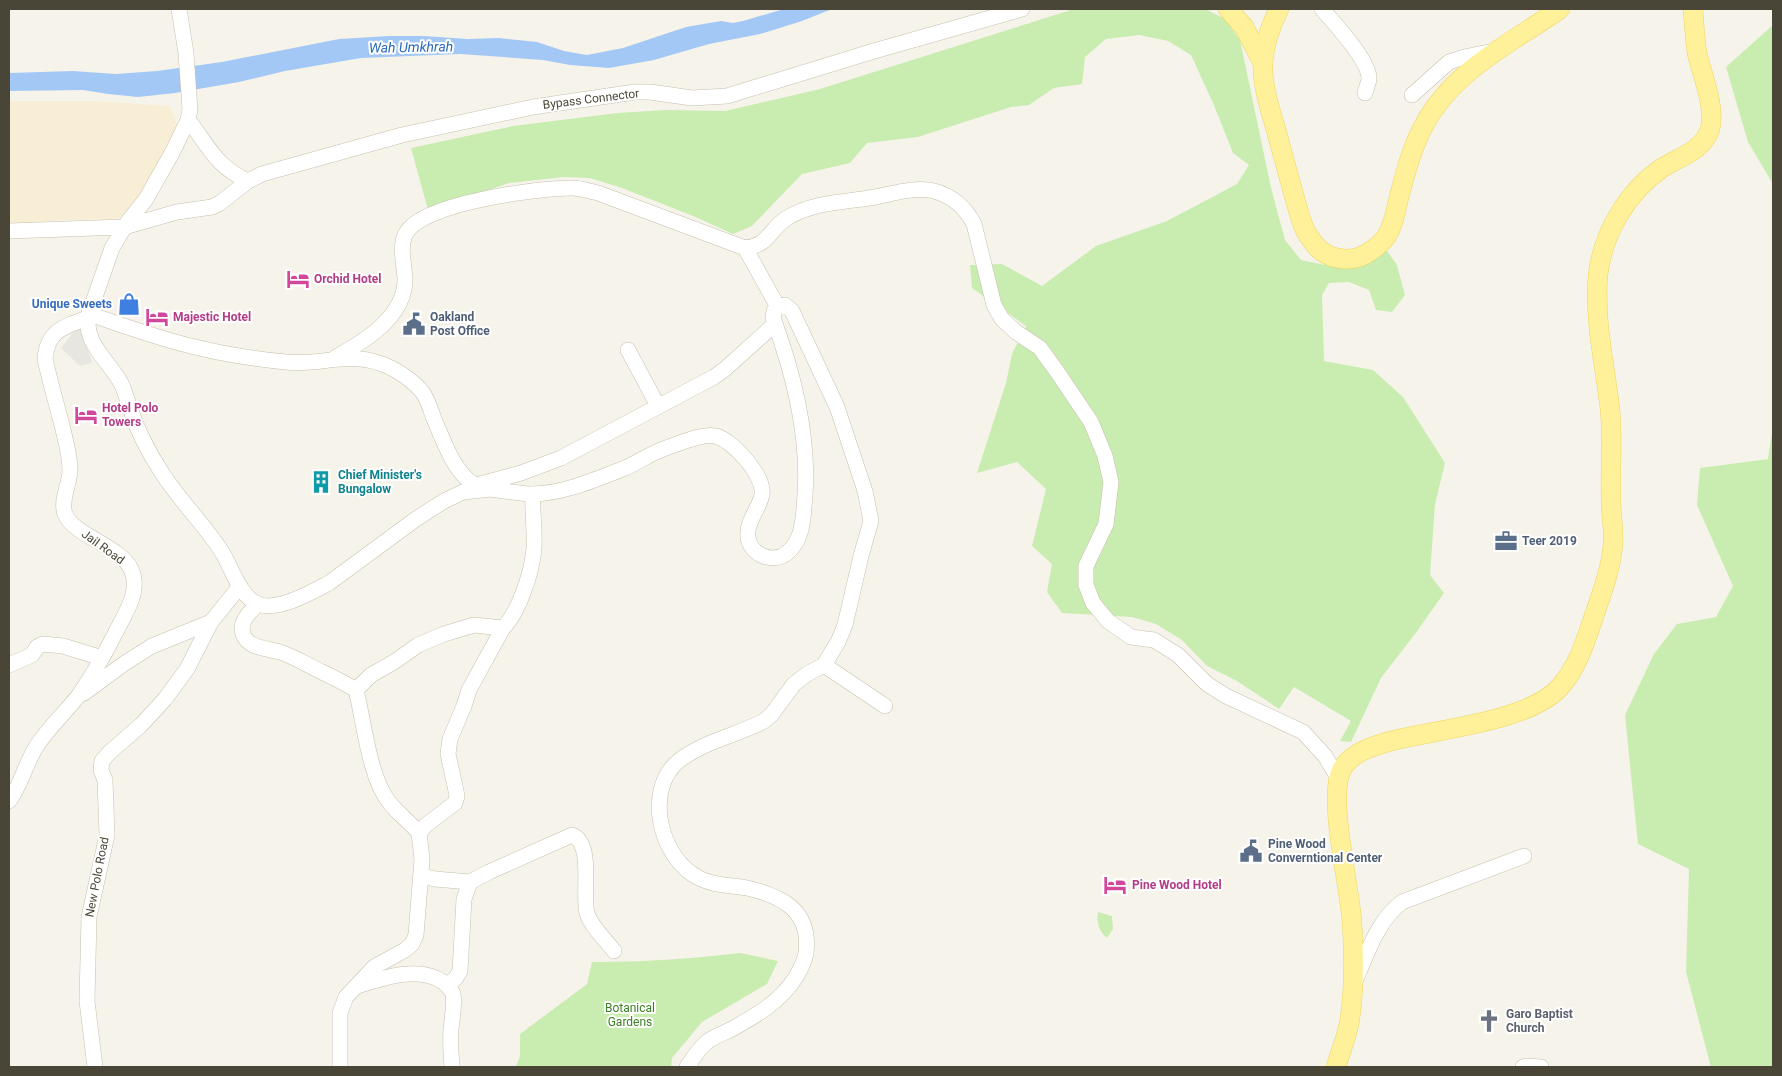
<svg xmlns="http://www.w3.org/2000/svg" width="1782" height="1076" font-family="Roboto,sans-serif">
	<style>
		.commercial { fill: #f8eed5 }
		.green { fill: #c9ecb1 }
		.parking { fill: #e7e6e1 }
		.water { fill: #a4c8f5 }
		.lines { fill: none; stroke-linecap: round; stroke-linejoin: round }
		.minor-casing { stroke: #c5c0ae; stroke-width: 16 }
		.major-casing { stroke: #ebd562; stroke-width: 20 }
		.minor { stroke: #fff; stroke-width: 15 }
		.major { stroke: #fff09a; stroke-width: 19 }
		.labels { text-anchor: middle; stroke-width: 4; stroke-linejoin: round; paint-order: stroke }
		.street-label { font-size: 12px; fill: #4a4637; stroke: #fff }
		.hotel-label { font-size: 12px; font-weight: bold; fill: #b23c85; stroke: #fff; text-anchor: start }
		.shop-label { font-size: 12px; font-weight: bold; fill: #366cbe; stroke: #fff; text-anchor: end }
		.service-label { font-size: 12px; font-weight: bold; fill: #4e5e75; stroke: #fff; text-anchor: start }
		.culture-label { font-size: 12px; font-weight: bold; fill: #0d838f; stroke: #fff; text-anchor: start }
		.park-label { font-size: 12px; fill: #3b8126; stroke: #fff }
		.worship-label { font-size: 12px; font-weight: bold; fill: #5b616d; stroke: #fff; text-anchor: start }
		.water-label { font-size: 14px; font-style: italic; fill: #286abe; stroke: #fff }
	</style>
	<rect width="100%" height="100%" fill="#f6f4ea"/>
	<path class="commercial" d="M9,101H93L170,106L178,127L157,167L134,205L118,219L62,220L9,225Z"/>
	<g class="green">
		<path d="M1074,9H1205L1225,19L1240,40L1271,188L1285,240L1301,260L1325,265H1349L1385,248L1397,265L1405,295L1392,312L1376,310L1369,290L1349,282L1329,283L1322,295L1324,361L1373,370L1403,397L1445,463L1435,504L1430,575L1444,593L1415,634L1381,678L1351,742L1340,741L1351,721L1294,687L1279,709L1237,681L1207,666L1182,640L1156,624L1132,617L1062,613L1047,592L1052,564L1032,546L1046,489L1017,462L977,473L1006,383L1012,354L1026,326L972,288L970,265L1002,264L1042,286L1096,246L1167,221L1237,184L1249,165L1233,153L1213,103L1191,55L1168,41L1139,35L1106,39L1085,57L1082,84L1054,88L1029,105L1011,107L918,137L867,143L850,163L802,174L752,226L733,234L693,216L622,188L590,178L564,177L509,183L428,210L411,148L513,126L617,113L667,110L725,111L820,89Z"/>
		<path d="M1773,25V184L1748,142L1726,67Z"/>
		<path d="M1773,426V1067H1711L1686,972L1689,869L1638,844L1625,715L1654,654L1677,624L1716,617L1733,586L1697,505L1700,468L1768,459Z"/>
		<path d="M1098,912L1112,916L1113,929L1107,938C1099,932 1096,921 1098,912Z"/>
		<path d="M740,953L778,961L767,984L702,1022L672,1058L671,1067H516L520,1056V1034L587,984L592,962C642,962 690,959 740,953Z"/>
	</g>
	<path class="parking" d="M82,329L92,363L80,366L61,348L75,330Z"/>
	<path class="water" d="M784,9H832L802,21L760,34L709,44L654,60L609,68L570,65L543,60L460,54L361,58L285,71L239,82L175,93L138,97L108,94L83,90L9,91V73L73,71L116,74L157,71L222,62L339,39L389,36H424L468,39L499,38L537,42L564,51L587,55L623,48L686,27L721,21L733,23L743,21Z"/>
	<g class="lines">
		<defs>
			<g id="minor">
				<path d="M1322,9C1334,23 1369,60 1369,78C1369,83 1366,88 1365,93"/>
				<path d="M1412,95L1449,62L1464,57L1494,51"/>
				<path d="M188,120C209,146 215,166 248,181"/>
				<path d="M9,231L124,227L177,212L212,207L220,203L248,181L262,174L402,135L533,107L635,92H650L692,98L727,96L874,51L1022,9"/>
				<path d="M745,248L778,307"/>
				<path d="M89,314L112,248L127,223L146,199L172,153L188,120L190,110L186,53L179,9"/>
				<path d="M628,350L658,406"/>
				<path d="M336,357C365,341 406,316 405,278C404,263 399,246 406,233C422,203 539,188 572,188C580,188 589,191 598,193L745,248C770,245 769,229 787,218C811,203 842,202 869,198C889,195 914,186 934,191C953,196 965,207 974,224L994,305L1002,319L1016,332L1040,348L1058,373L1091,422L1105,456L1111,482L1106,524L1086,566V585L1093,603L1108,621L1131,637L1154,640L1178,655L1207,684L1226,696L1303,732L1325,756L1338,778"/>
				<path d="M480,484L521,473L561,458L714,377L725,369L775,324"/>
				<path d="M491,489L463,492L444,501L416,519L329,583C312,592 277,612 258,604C239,596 232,568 222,552C204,524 180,501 162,473C149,453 137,430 130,408C127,400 125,391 121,383C109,361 82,342 89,314C122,325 157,338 191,346C222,354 255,359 286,362C321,366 346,351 382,364C396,369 414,381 423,393C428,400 431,411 434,419C443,439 451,464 467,479C477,488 491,489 504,491C513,492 523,494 532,494C563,494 597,479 625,468C639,462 651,453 666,448C678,444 703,433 715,436C732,439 765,476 762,495C759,509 746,522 748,537C750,555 773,564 787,553C801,542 803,523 804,507C811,444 795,377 773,318L774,311L778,307L785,305L792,311L837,407L865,491L871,521L861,556L845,625L838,642L824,665L807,674L794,684L772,714L764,721C737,735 706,741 681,759C642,788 660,859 699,878C714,886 731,885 747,888C783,896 811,911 806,953C805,961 800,970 796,977C780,1002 757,1015 732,1029C724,1033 715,1036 708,1041C699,1048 693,1058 687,1067"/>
				<path d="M258,604C250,612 239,621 243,634C248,649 268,648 280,652C295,657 307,665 322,672C334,678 345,683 356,690"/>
				<path d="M9,665L32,655L37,647L43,644L63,646L102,658"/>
				<path d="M824,665L885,706"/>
				<path d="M84,693L125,663L152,646L211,622"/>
				<path d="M9,801C21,785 25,765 36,747C48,728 65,713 79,695C94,673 107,650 119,626C124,616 130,606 133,595C135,586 135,577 131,569C120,546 73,535 65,514C60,500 70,484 70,470C70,455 65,439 62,425C56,403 50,381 45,359C47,331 64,326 88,318"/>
				<path d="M419,833C410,822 397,813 389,802C369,777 364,721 356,690L371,675L394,662L418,645L444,634L474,625L503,628"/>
				<path d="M422,876L435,879L470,882"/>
				<path d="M1355,981C1367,954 1377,921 1402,902L1524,856"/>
				<path d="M447,985L456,978L460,971L464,899L470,882L489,872L572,835C594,843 582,895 587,913C591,927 606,940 614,951"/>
				<path d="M357,986C383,978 419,965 443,982C447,985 451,989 453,994C455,1004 452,1018 451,1029C450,1042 451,1054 452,1067"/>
				<path d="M95,1067L87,1001L89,917L107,835L105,780L101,770L102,761L110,752L141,725L165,699L187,669L211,622L240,586"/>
				<path d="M340,1067V1013L346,997L374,967L405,950L412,944L416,935L422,859L419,833L426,825L455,803L457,796L455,786L448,754L450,739L464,706L469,690L503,628C519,612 532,572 534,549C535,531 532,512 533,494"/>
				<path d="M1523,1067L1526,1066L1541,1067"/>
			</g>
			<g id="major">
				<path d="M1228,9L1244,27L1263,63"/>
				<path d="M1279,9C1271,25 1264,44 1263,63C1262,84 1269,106 1275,126C1281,148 1287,170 1293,192C1297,205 1300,220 1306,232C1310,238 1314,245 1320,250C1332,260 1352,262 1366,254C1374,249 1381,244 1386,237C1394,225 1396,210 1399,197C1405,175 1411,150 1422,129C1451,71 1510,44 1560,9"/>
				<path d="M1336,1067C1340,1053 1346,1039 1349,1024C1355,991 1354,955 1352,922C1350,888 1327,796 1342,769C1352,752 1373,746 1391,741C1436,729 1529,722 1560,687C1577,668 1585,643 1593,619C1601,595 1611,570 1613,544C1614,530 1611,514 1611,499C1610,469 1613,439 1610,409C1605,365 1594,321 1598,275C1603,233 1627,192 1662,168C1679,157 1703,151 1710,129C1716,108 1702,75 1697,53C1695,39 1694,24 1693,9"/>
			</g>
		</defs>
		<use href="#minor" class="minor-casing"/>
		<use href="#major" class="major-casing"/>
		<use href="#minor" class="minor"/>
		<use href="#major" class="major"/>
	</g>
	<defs>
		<symbol id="hotel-bare" viewBox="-9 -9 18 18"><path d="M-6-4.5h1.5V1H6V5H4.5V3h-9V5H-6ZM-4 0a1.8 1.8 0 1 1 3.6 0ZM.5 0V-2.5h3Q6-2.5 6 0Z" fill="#d1479c" stroke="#fff" stroke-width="2.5" paint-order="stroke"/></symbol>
		<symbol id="shop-bare" viewBox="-9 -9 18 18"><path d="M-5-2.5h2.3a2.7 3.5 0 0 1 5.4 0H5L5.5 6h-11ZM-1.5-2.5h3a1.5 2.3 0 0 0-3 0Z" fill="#3f7fe0" stroke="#fff" stroke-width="2.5" paint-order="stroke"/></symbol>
		<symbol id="civic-bare" viewBox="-9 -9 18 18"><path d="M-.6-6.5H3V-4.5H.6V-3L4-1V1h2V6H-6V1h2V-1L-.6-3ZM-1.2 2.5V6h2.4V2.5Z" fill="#5c6f8a" stroke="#fff" stroke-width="2.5" paint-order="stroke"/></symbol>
		<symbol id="building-bare" viewBox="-9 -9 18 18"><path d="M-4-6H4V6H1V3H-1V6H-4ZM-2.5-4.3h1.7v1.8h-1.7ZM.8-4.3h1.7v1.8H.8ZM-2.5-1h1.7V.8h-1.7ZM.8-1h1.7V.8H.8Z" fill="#0f9aa8" stroke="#fff" stroke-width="2.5" paint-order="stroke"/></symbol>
		<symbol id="office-bare" viewBox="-9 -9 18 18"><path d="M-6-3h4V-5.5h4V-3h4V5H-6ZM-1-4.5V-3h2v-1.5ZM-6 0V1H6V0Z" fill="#5c6f8a" stroke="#fff" stroke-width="2.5" paint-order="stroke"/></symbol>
		<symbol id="church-bare" viewBox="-9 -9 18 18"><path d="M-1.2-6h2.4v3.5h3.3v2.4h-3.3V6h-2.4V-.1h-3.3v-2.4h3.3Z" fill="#6b7280" stroke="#fff" stroke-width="2.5" paint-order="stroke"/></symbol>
	</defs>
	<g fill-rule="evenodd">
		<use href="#hotel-bare" x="282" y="263" width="32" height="32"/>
		<use href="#shop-bare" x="113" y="288" width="32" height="32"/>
		<use href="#hotel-bare" x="141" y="301" width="32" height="32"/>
		<use href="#civic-bare" x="398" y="308" width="32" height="32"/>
		<use href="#hotel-bare" x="70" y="399" width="32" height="32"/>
		<use href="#building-bare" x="305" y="466" width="32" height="32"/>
		<use href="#office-bare" x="1490" y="525" width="32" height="32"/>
		<use href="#civic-bare" x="1235" y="835" width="32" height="32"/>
		<use href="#hotel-bare" x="1099" y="869" width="32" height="32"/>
		<use href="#church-bare" x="1473" y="1005" width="32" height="32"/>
	</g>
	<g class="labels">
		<g class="street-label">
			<text transform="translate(591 99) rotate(-7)" y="4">Bypass Connector</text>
			<text transform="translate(103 547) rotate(36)" y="4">Jail Road</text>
			<text transform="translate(97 877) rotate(-79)" y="4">New Polo Road</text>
		</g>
		<g class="hotel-label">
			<text x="314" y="283">Orchid Hotel</text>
			<text x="173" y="321">Majestic Hotel</text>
			<text x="102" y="412">Hotel Polo<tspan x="102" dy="14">Towers</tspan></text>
			<text x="1132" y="889">Pine Wood Hotel</text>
		</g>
		<g class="shop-label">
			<text x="112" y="308">Unique Sweets</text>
		</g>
		<g class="service-label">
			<text x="430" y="321">Oakland<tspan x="430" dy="14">Post Office</tspan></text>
			<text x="1522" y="545">Teer 2019</text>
			<text x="1268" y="848">Pine Wood<tspan x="1268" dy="14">Converntional Center</tspan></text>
		</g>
		<g class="culture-label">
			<text x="338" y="479">Chief Minister's<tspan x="338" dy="14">Bungalow</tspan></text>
		</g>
		<g class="park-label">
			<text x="630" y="1012">Botanical<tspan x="630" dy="14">Gardens</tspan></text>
		</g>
		<g class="worship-label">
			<text x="1506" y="1018">Garo Baptist<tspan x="1506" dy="14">Church</tspan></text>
		</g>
		<g class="water-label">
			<text transform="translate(411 47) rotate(-1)" y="5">Wah Umkhrah</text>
		</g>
	</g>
	<rect width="1782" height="1076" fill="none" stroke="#4a4637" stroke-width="20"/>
</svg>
